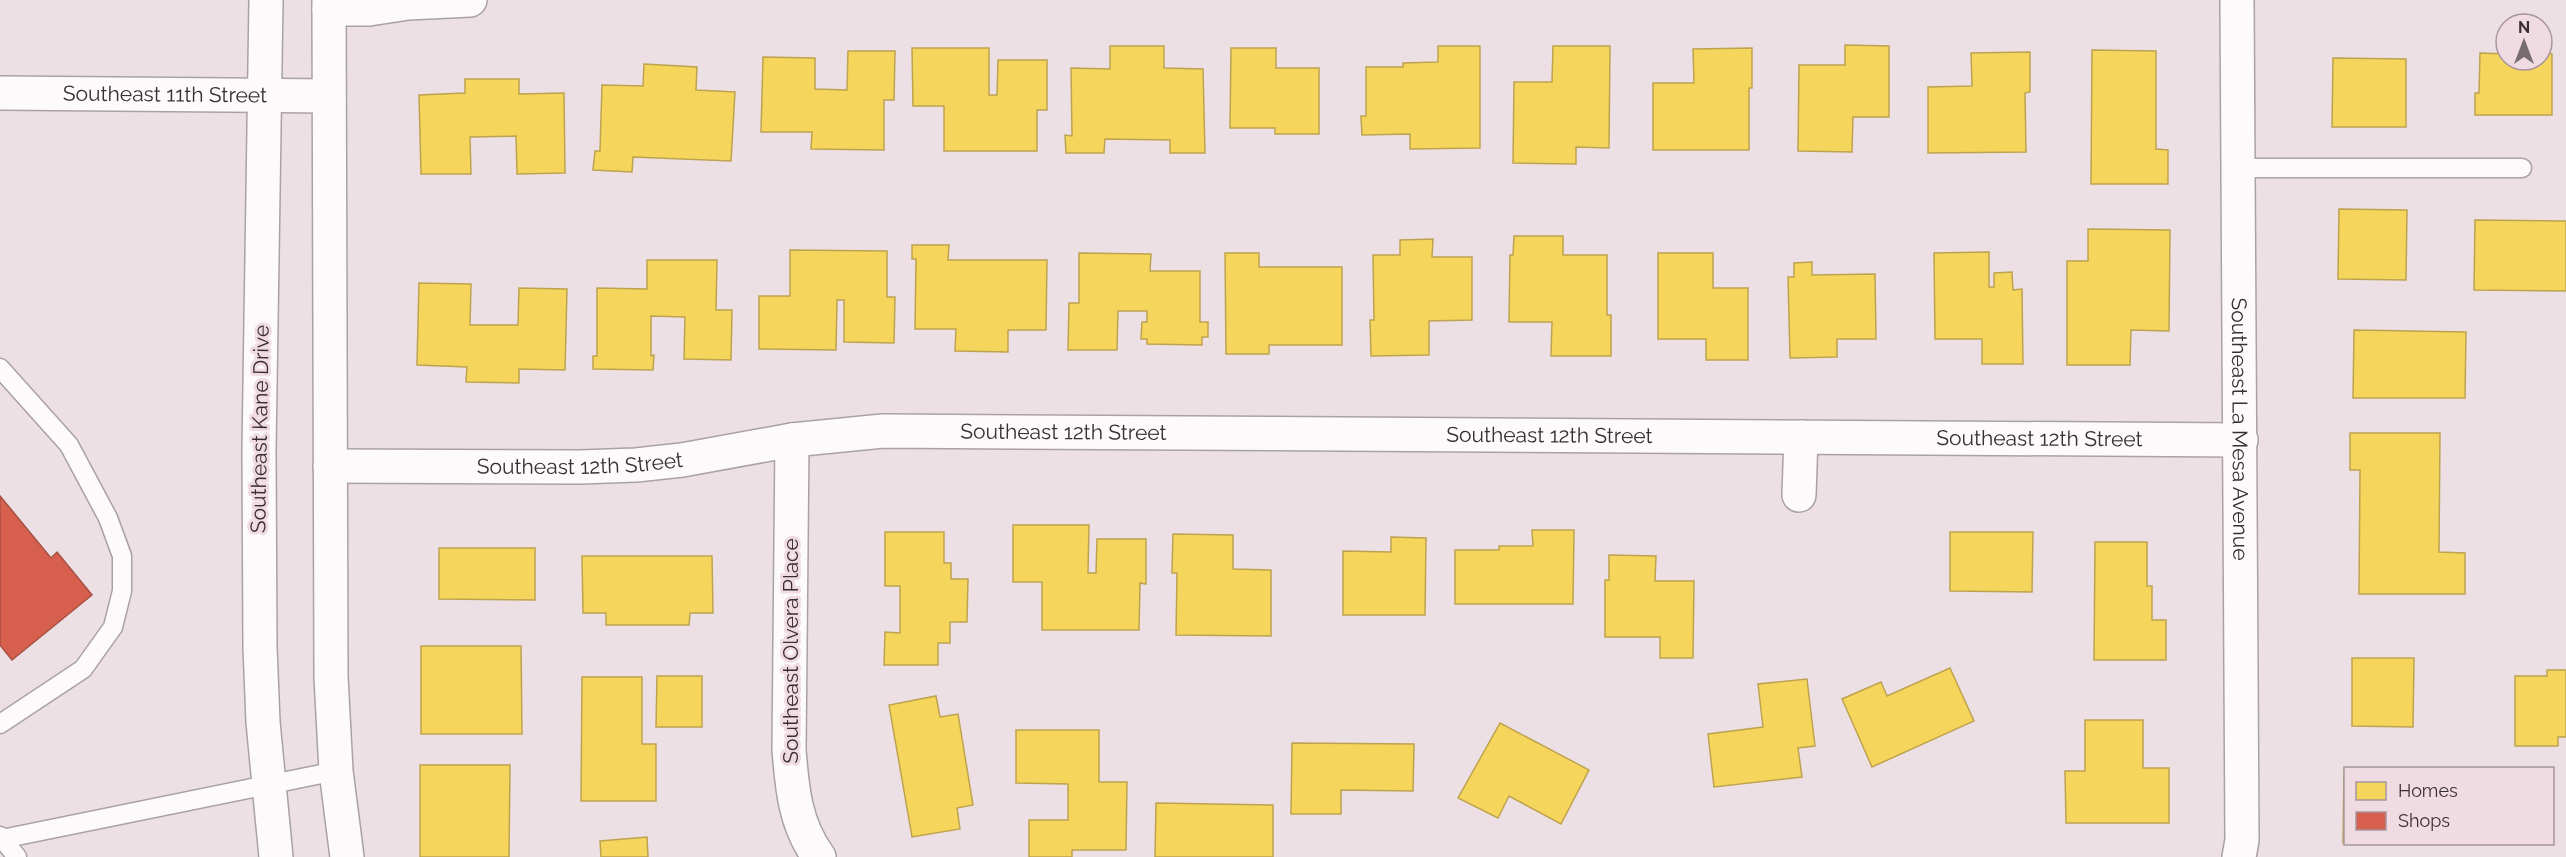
<svg xmlns="http://www.w3.org/2000/svg" width="2566" height="857" font-family="Raleway,sans-serif">
	<style>
		.homes { fill: #f6d55c; stroke: #bda34f; stroke-width: 1.5 }
		.shops { fill: #d6604d; stroke: #a75145; stroke-width: 1.5 }
		.lines { fill: none; stroke-linecap: round; stroke-linejoin: round }
		.lane-casing { stroke: #aba1a4; stroke-width: 21 }
		.street-casing { stroke: #aba1a4; stroke-width: 36 }
		.secondary-casing { stroke: #aba1a4; stroke-width: 36 }
		.primary-casing { stroke: #aba1a4; stroke-width: 36 }
		.lane { stroke: #fcfafb; stroke-width: 18 }
		.street { stroke: #fcfafb; stroke-width: 33 }
		.secondary { stroke: #fcfafb; stroke-width: 33 }
		.primary { stroke: #fcfafb; stroke-width: 33 }
		.labels { text-anchor: middle; stroke-width: 6; stroke-linejoin: round; paint-order: stroke }
		.street-label { font-size: 21px; fill: #382f32; stroke: #f1dbe2 }
	</style>
	<rect width="100%" height="100%" fill="#ece0e4"/>
	<g class="homes">
		<path d="M1845,45L1889,46V117H1853L1852,152L1798,151L1799,65H1845Z"/>
		<path d="M1110,46H1164V68L1203,69L1205,153H1170V140L1105,139L1104,153H1066L1065,135L1072,136L1071,68L1110,69Z"/>
		<path d="M1438,46H1480V148L1410,149V134L1362,135L1361,116H1366V67H1403V63L1438,62Z"/>
		<path d="M1553,46H1610L1609,148L1576,147V164L1513,163L1514,82H1552Z"/>
		<path d="M912,48H989V95H997L998,60H1047V110H1037V151H944V106H913Z"/>
		<path d="M1231,48H1276V68H1319V134H1275V128H1230Z"/>
		<path d="M1752,48V88H1749V150H1653V83H1694L1693,49Z"/>
		<path d="M2092,50L2156,51V149L2168,150V184H2091Z"/>
		<path d="M848,51H895L894,100H884V150L811,149L812,132H761L763,57L815,58V89L847,90Z"/>
		<path d="M2030,52V92L2025,93L2026,152L1928,153V87L1972,86L1971,53Z"/>
		<path d="M2480,53L2506,54V60H2542V54H2552V115H2475V93H2479Z"/>
		<path d="M2333,58L2406,59V127H2332Z"/>
		<path d="M644,64L697,67L696,90L735,92L731,161L633,157L632,172L593,170L595,151H600L602,85L643,86Z"/>
		<path d="M465,79H519V94L564,93L565,173L517,174L516,136L470,137L471,174H421L419,95L465,93Z"/>
		<path d="M2339,209L2407,210L2406,280L2338,279Z"/>
		<path d="M2475,220L2566,221V291L2474,290Z"/>
		<path d="M2088,229L2170,230L2169,331L2131,330L2130,365H2067V261H2088Z"/>
		<path d="M1514,236H1563V255H1607V315H1611V356H1551L1552,322H1509L1510,255H1513Z"/>
		<path d="M1433,239L1432,257H1472V320L1429,321V355L1371,356L1370,320H1374L1373,255H1400V240Z"/>
		<path d="M912,245H949L948,260H1047L1046,330H1008V352L955,351L956,329H915L916,259H912Z"/>
		<path d="M790,250L887,251V297H895L894,343L844,342V300H837L836,350L759,349V296H790Z"/>
		<path d="M1989,252V287H1994V273L2012,272L2013,290L2022,289L2023,364H1982V339H1935L1934,253Z"/>
		<path d="M1079,253L1151,254L1150,271H1200V322H1208V337H1202V345L1147,344V339H1141L1142,322H1147V311H1118L1117,350H1068L1069,303H1079Z"/>
		<path d="M1225,253H1259V267H1342V345H1269V354H1226Z"/>
		<path d="M1658,253H1713V288H1748V360H1706V339H1658Z"/>
		<path d="M647,260H717L716,310H732L731,360L684,359L685,317L651,316V356L654,355L653,370L593,369V356H597V288L647,289Z"/>
		<path d="M1812,262V275L1875,274L1876,339H1837V357L1790,358L1788,277H1794V263Z"/>
		<path d="M419,283L471,284L470,325H518L519,288L567,289L565,370L519,369V383L466,382L467,367L417,365Z"/>
		<path d="M2354,330L2466,332L2465,398H2353Z"/>
		<path d="M2350,433H2440L2439,552L2465,553V594H2359L2360,470H2350Z"/>
		<path d="M1013,525H1089L1088,573H1096L1097,539H1146V584L1140,583L1139,630H1042V582H1013Z"/>
		<path d="M1532,530H1574L1573,604H1455V550H1499V546H1533Z"/>
		<path d="M885,532H944V563H951V579H968L967,622H950V643H938V665H884L885,632L900,633V586H885Z"/>
		<path d="M1950,532H2033L2032,592L1950,591Z"/>
		<path d="M1173,534L1233,535V569L1271,570V636L1176,635L1177,573H1172Z"/>
		<path d="M1391,537L1426,538L1425,615H1343V551L1391,552Z"/>
		<path d="M2095,542H2147V586H2152V620H2166V660H2094Z"/>
		<path d="M439,548H535V600L439,599Z"/>
		<path d="M1609,555L1656,556L1655,581H1694L1693,658H1660V637H1605V580H1609Z"/>
		<path d="M582,556H712L713,613H690L689,625H606V613H583Z"/>
		<path d="M421,646H521L522,734H421Z"/>
		<path d="M2352,658H2414L2413,727L2352,726Z"/>
		<path d="M1950,668L1974,721L1872,767L1842,699L1881,682L1887,696Z"/>
		<path d="M2547,670H2566V737H2558V746H2515V676H2547Z"/>
		<path d="M657,676H702V727H656Z"/>
		<path d="M582,677H642V744H656V801H581Z"/>
		<path d="M1807,679L1815,746L1798,748L1802,777L1714,787L1708,734L1763,727L1758,684Z"/>
		<path d="M936,696L940,717L958,714L973,805L957,808L960,829L912,837L889,705Z"/>
		<path d="M2085,720H2143V768H2169V823H2066L2065,771H2085Z"/>
		<path d="M1500,723L1589,770L1561,824L1509,796L1498,818L1458,798Z"/>
		<path d="M1016,730H1099V782H1127L1126,850H1072V857H1029V820H1068V784L1016,783Z"/>
		<path d="M1292,743L1414,744L1413,791L1341,790V814H1291Z"/>
		<path d="M420,765H510L509,857H420Z"/>
		<path d="M2344,770H2346V843H2343Z"/>
		<path d="M1156,803L1273,805V857H1155Z"/>
		<path d="M647,837L648,857H601L600,841Z"/>
	</g>
	<path class="shops" d="M0,496L51,558L57,552L92,595L12,660L0,645Z"/>
	<g class="lines">
		<defs>
			<g id="lane">
				<path d="M2239,168H2522"/>
				<path d="M0,368L69,445L108,518L122,556V591L113,627L83,669L0,724"/>
				<path d="M0,836L17,857"/>
				<path d="M2,839L336,771"/>
			</g>
			<g id="street">
				<path id="s1" d="M2237,0L2242,840L2239,857"/>
				<path d="M329,9H369L408,3L470,0"/>
				<path d="M792,440L789,750C792,788 795,825 819,857"/>
				<path id="s2" d="M330,466L580,467L636,465L682,460L792,440L883,431L2241,440"/>
				<path d="M1799,495L1801,437"/>
			</g>
			<g id="secondary">
				<path id="s3" d="M0,93L329,96"/>
			</g>
			<g id="primary">
				<path d="M266,0L259,450L260,647L263,722L276,857"/>
				<path d="M329,0L331,677L336,771L347,857"/>
			</g>
		</defs>
		<use href="#lane" class="lane-casing"/>
		<use href="#street" class="street-casing"/>
		<use href="#secondary" class="secondary-casing"/>
		<use href="#primary" class="primary-casing"/>
		<use href="#lane" class="lane"/>
		<use href="#street" class="street"/>
		<use href="#secondary" class="secondary"/>
		<use href="#primary" class="primary"/>
	</g>
	<g class="labels">
		<g class="street-label">
			<text dy="7" stroke="none"><textPath href="#s3" startOffset="165">Southeast 11th Street</textPath></text>
			<text transform="translate(260 429) rotate(-89)" y="7">Southeast Kane Drive</text>
			<text dy="7" stroke="none"><textPath href="#s1" startOffset="429">Southeast La Mesa Avenue</textPath></text>
			<text dy="7" stroke="none"><textPath href="#s2" startOffset="736">Southeast 12th Street</textPath></text>
			<text dy="7" stroke="none"><textPath href="#s2" startOffset="1222">Southeast 12th Street</textPath></text>
			<text dy="7" stroke="none"><textPath href="#s2" startOffset="1712">Southeast 12th Street</textPath></text>
			<text dy="7" stroke="none"><textPath href="#s2" startOffset="250">Southeast 12th Street</textPath></text>
			<text transform="translate(791 651) rotate(-90)" y="7">Southeast Olvera Place</text>
		</g>
	</g>
	<rect x="2344" y="767" width="210" height="78" fill="#f1dbe2" stroke="#a7969c" stroke-width="1.5"/>
	<rect x="2356" y="782" width="30" height="18" fill="#f6d55c" stroke="#a7969c" stroke-width="1.5"/>
	<text x="2398" y="797" font-size="18" fill="#382f32">Homes</text>
	<rect x="2356" y="812" width="30" height="18" fill="#d6604d" stroke="#a7969c" stroke-width="1.5"/>
	<text x="2398" y="827" font-size="18" fill="#382f32">Shops</text>
	<g transform="translate(2524 42)"><circle r="28" fill="#f1dbe2" stroke="#a7969c" stroke-width="1.5"/>
	<path d="M0-4.5L10 22L0 15L-10 22Z" fill="#776d70"/>
	<text y="-9" font-size="16" font-weight="bold" text-anchor="middle" fill="#382f32">N</text>
	</g>
</svg>
